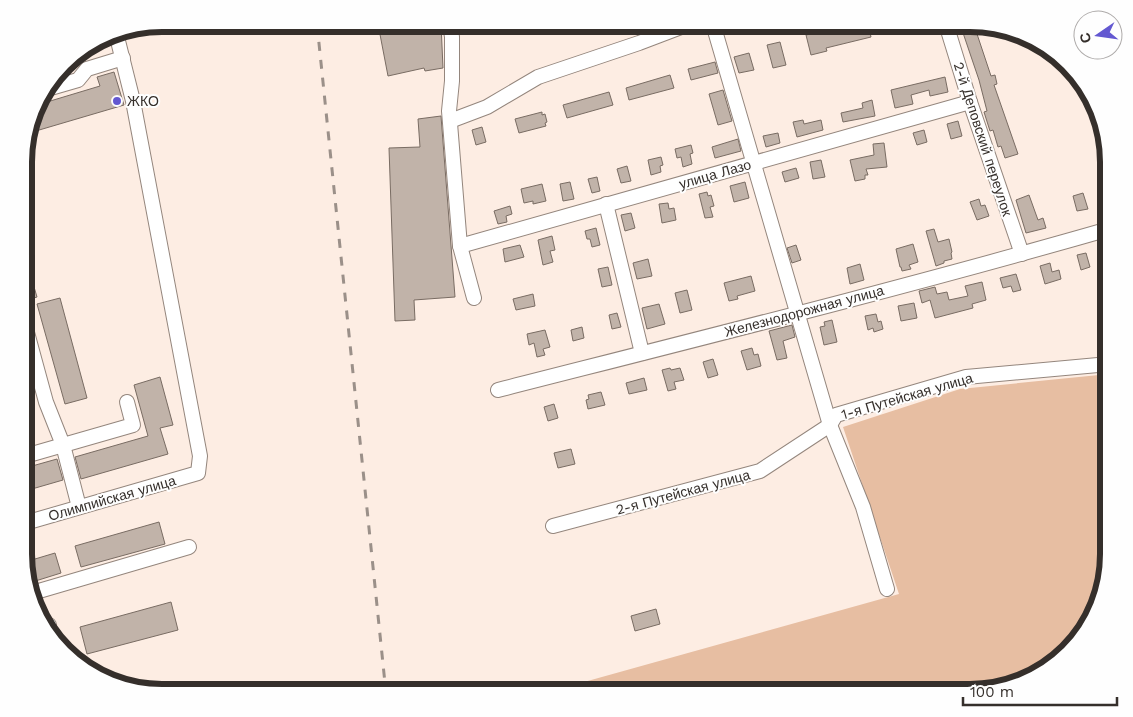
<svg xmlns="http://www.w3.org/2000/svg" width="1133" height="717" font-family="'Work Sans',sans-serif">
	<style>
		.green { fill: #e7bea2 }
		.building { fill: #c1b3a9; stroke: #796c63 }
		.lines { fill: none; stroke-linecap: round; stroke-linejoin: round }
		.minor-casing { stroke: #94867d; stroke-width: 16 }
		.minor { stroke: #fff; stroke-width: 14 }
		.rail { stroke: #9b9089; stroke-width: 3; stroke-dasharray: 9 9; stroke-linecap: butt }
		.poi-dot { fill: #6358d1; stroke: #fefefe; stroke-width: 2 }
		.labels { text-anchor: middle; stroke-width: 4; stroke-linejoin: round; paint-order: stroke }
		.poi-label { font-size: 14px; fill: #352f2b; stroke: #fefefe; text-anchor: start }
		.street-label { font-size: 14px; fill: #352f2b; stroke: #fefefe }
		.rim { fill: none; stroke: #352f2b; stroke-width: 6 }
	</style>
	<rect width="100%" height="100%" fill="#fdede3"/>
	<path class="green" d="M1109,374V563L1086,631L1040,674L979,693H512L511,686L584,682L899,594L843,427L960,389Z"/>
	<g class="building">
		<path d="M378,24H441L443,68L425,71L424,68L388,76Z"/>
		<path d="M459,24H489V26L460,34Z"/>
		<path d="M854,24H868L871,37L826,48L827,51L811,55L806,35Z"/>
		<path d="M960,24L974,25L991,76L995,75L997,84L994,85L1018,154L1005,158L1001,146L998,147L993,130L990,131L984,112L987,111L979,80Z"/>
		<path d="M780,42L786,65L773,68L767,45Z"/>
		<path d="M749,53L754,70L739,73L734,57Z"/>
		<path d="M715,62L718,73L691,80L688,69Z"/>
		<path d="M114,72L124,105L29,133L37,105L100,86L97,77Z"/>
		<path d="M670,75L674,88L629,100L626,88Z"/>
		<path d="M945,77L948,92L930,96L929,90L911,95L913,104L895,108L891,90Z"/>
		<path d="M723,90L732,121L718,125L709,94Z"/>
		<path d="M609,92L613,105L567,118L563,105Z"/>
		<path d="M872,100L875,116L843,122L841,113L863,108L862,103Z"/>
		<path d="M542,112V115L545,114L547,122L545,123L546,126L519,133L515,119Z"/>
		<path d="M441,116L455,297L414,300L415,320L395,321L389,148L420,147L418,119Z"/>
		<path d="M803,120L804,124L821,120L823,130L797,137L793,122Z"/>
		<path d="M958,121L962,136L951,139L947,124Z"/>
		<path d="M482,127L486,142L476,145L472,130Z"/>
		<path d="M924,130L927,142L917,145L913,133Z"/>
		<path d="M778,133L780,143L766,147L763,136Z"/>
		<path d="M738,139L741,151L715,158L712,147Z"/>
		<path d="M884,143L887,167L866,169L868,175H865V179L855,181L850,160L874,155L873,144Z"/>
		<path d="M691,145L693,153L690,154L692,164L683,167L681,157L677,158L675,149Z"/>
		<path d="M661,157L663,165L660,166L661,172L651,175L648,160Z"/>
		<path d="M821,160L825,177L813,179L810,162Z"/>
		<path d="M627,166L631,181L621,183L617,169Z"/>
		<path d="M796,168L799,178L785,182L782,172Z"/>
		<path d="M597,177L600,191L592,193L588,179Z"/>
		<path d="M570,182L574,199L563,201L560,184Z"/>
		<path d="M745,182L749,198L734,202L730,186Z"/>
		<path d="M542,184L546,201L533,204V201L524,203L521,189Z"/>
		<path d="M707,192L708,196L711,195L714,206L710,207L713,217L705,218L699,194Z"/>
		<path d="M1083,193L1088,209L1077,211L1073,196Z"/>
		<path d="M1029,195L1038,220L1043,218L1046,228L1026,233L1016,200Z"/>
		<path d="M979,199L981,206L985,205L989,216L977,220L970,202Z"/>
		<path d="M668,203L669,209L674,208L676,220L662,223L659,204Z"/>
		<path d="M510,206L512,214L506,216L507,222L498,224L494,211Z"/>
		<path d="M631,213L635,228L625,231L621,215Z"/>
		<path d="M596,228L600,245L592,247L590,239H587L585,231Z"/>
		<path d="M934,229L938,242L949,239L952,252L951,253L952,259L944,261V263L936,266L926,231Z"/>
		<path d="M552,236L555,250L550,251L553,262L543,265L538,240Z"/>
		<path d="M913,244L918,262L909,265L911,269L902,271L901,267H900L896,249Z"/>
		<path d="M520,245L524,257L505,262L503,249Z"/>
		<path d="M796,245L801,260L792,263L787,248Z"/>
		<path d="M1086,253L1090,267L1081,270L1077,255Z"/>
		<path d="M648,259L652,276L637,279L633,263Z"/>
		<path d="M25,263H27L37,297L25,301Z"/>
		<path d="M1050,263L1052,272L1059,270L1061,279L1045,284L1040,266Z"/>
		<path d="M860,264L864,280L850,284L847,268Z"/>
		<path d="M608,267L612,285L602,287L598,269Z"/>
		<path d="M1016,274L1021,290L1013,292L1011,286L1003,288L1000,278Z"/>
		<path d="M751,276L755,291L737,296L738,299L729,301L724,283Z"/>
		<path d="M982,282L986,300L972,304L973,308L935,318L930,300L922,303L919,291L935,287L937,294L947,292L949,300L968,296L965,286Z"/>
		<path d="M687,290L692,310L680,313L675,293Z"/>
		<path d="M533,294L535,306L516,310L513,299Z"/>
		<path d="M60,298L87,398L65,404L37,304Z"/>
		<path d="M914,303L917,318L901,321L898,306Z"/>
		<path d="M659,304L665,324L647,329L642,308Z"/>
		<path d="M617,313L621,327L612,329L609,315Z"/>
		<path d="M876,314L878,322L881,321L883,329L874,332L873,328L868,330L865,316Z"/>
		<path d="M832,320L837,342L824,345L820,327L825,326L824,322Z"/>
		<path d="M792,325L795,337L783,341L787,358L777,360L769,331Z"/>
		<path d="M582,327L584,338L573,341L571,330Z"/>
		<path d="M545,330L550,347L543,349L545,355L537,357L534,343L529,345L527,334Z"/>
		<path d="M752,348L754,355L758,354L761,366L747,370L741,351Z"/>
		<path d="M713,359L718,375L708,378L703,362Z"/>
		<path d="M670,368L671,370L680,368L684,380L674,382L676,389L668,391L662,370Z"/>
		<path d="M160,377L173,425L160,428L168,454L81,479L75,457L148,436L134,385Z"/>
		<path d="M644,378L647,390L629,394L626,383Z"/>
		<path d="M601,392L605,405L588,409L586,400L589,399L588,395Z"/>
		<path d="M554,404L558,418L548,421L544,407Z"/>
		<path d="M571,449L575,464L558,468L554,453Z"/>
		<path d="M57,459L63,480L25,491V468Z"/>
		<path d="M159,522L165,544L81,567L75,546Z"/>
		<path d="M55,553L61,573L29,583L25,572V562Z"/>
		<path d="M171,602L178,630L87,654L80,627Z"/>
		<path d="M656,609L660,624L635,631L631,616Z"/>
	</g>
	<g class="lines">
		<defs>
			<g id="minor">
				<path d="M450,24L452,37V81L449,111L460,246L474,298"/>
				<path d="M713,24L830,425L863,507L887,589"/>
				<path d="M946,24L970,102L1022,254"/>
				<path d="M47,89L78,80L87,69L123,58"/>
				<path d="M450,121L487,107L538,77L639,43L689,24"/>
				<path d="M606,204L642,353"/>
				<path d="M460,246L970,102"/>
				<path d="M25,325L46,402L63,445L79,507"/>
				<path d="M498,390C702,338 907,287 1109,229"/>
				<path d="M25,456L133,425L127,402"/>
				<path d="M25,523L198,473L200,456L133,101L116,33"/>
				<path d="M553,526L760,471L830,425L836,415L966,377L1109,364"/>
				<path d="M32,593L189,547"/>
				<path d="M45,627L49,625"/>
				<path d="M167,692V693"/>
			</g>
		</defs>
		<use href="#minor" class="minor-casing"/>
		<use href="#minor" class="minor"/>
		<path class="rail" d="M317,24L386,693"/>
	</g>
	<circle class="poi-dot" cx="117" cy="101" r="5"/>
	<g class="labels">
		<g class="poi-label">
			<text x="127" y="106">ЖКО</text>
		</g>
		<g class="street-label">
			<text transform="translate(983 139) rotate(72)" y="5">2-й Деповский переулок</text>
			<text transform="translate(715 174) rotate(-16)" y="5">улица Лазо</text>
			<text transform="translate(804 311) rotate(-15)" y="5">Железнодорожная улица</text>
			<text transform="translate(907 396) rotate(-16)" y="5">1-я Путейская улица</text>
			<text transform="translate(683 492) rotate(-15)" y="5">2-я Путейская улица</text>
			<text transform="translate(112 498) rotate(-16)" y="5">Олимпийская улица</text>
		</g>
	</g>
	<path d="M0 0H1133V717H0ZM162 32H970A130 130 0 0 1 1100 162V554A130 130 0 0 1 970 684H162A130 130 0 0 1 32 554V162A130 130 0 0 1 162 32Z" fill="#fefefe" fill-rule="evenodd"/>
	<path class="rim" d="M162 32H970A130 130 0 0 1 1100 162V554A130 130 0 0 1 970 684H162A130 130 0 0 1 32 554V162A130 130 0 0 1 162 32Z"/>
	<g transform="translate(1098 35) rotate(257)"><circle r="24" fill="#fefefe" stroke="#aeabaa"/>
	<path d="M0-4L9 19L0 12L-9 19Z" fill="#6358d1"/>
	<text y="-8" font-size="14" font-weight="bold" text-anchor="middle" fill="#352f2b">С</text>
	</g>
	<path d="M963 697v8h154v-8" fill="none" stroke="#352f2b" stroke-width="2.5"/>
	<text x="970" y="697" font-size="15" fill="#352f2b" stroke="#fefefe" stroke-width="4" paint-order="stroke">100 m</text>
</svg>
